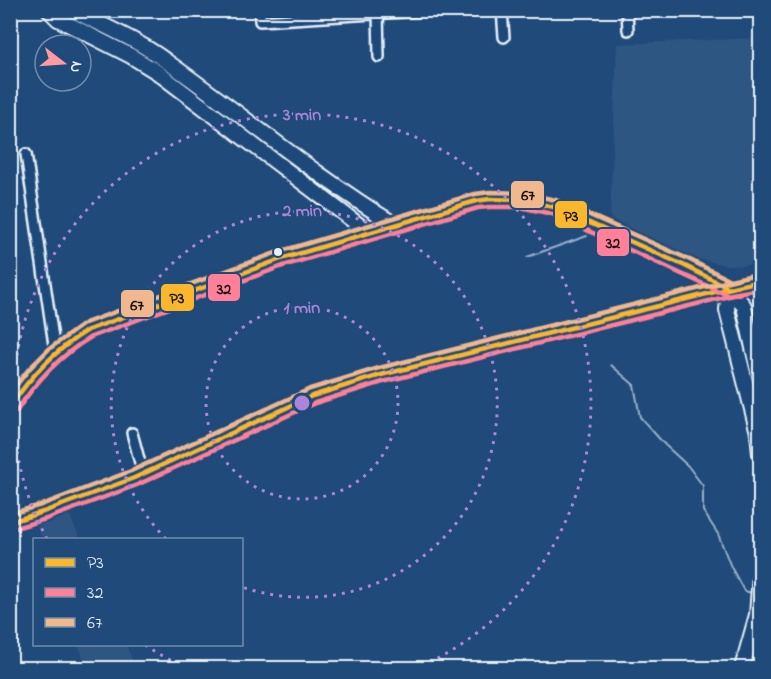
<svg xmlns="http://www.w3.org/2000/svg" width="771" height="679" font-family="'Indie Flower',sans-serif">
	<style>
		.built { fill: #2e5683 }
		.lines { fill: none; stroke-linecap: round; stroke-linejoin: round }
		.stream { stroke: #9ab0c7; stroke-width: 2 }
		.street-casing { stroke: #e8f1f8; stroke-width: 14 }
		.secondary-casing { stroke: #e8f1f8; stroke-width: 18 }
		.primary-casing { stroke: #e8f1f8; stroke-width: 20 }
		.street { stroke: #1f4a7a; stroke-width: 9 }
		.secondary { stroke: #1f4a7a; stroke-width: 14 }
		.primary { stroke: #1f4a7a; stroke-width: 15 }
		.bus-1-casing { stroke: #1f4a7a; stroke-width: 9 }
		.bus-2-casing { stroke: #1f4a7a; stroke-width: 9 }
		.bus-3-casing { stroke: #1f4a7a; stroke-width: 9 }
		.bus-1 { stroke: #fab62d; stroke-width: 4.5 }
		.bus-2 { stroke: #ff8098; stroke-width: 4.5 }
		.bus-3 { stroke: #f1b78d; stroke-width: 4.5 }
		.ring { fill: none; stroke: #ac85d9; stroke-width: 3; stroke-dasharray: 3 6 }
		.bus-dot { fill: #e8f1f8; stroke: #1f4a7a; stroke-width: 2 }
		.centre { fill: #ac85d9; stroke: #1f4a7a; stroke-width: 3 }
		.ring-label { font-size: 18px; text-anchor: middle; font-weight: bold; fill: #ac85d9; stroke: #1f4a7a; stroke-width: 5; stroke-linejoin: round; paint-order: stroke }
		.line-badge { stroke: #1f4a7a; stroke-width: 2 }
		.pale-badge-label { font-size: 16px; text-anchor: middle; font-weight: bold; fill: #111 }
	</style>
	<rect width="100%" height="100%" fill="#1f4a7a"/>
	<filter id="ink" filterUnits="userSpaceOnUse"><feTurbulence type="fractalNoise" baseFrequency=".0167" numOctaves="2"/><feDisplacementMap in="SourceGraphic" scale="12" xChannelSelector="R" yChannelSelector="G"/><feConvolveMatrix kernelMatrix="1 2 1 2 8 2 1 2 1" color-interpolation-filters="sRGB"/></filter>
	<g filter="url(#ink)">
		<g class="built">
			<path d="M760,38V262L743,266L725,265L689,257L610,218L617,44Z"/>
			<path d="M69,514L80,539H42L37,526Z"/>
			<path d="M78,645H126L136,668H87Z"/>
		</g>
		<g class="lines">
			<g class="stream">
				<path d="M527,257L587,236"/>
				<path d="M611,365L634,385L640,417L665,445L688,466L703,486V511L718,534L731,567L744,591L752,593"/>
			</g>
			<defs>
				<g id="street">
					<path d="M260,10V21L438,10"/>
					<path d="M378,10L379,57"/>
					<path d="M502,10L504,37"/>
					<path d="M627,10L628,30"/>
					<path d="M26,154L55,352"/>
					<path d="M132,433L143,474"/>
				</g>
				<g id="secondary">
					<path d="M49,10L58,19L131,56L157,72L368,232"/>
					<path d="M73,10C105,27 138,40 166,61C243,115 314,175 394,224"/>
					<path d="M729,288L727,310L758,433L760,454"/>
					<path d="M729,288L744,306L760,380"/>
					<path d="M10,522L43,512L134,478L312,396L381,375L729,288"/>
					<path d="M742,668L757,615L760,574"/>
					<path d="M758,668L760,660"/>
				</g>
				<path id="primary" d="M10,408C31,374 54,349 88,330L281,259L476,201L490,199L521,200L554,207L683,265L729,288L760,281"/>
			</defs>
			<use href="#street" class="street-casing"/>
			<use href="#secondary" class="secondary-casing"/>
			<use href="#primary" class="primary-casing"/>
			<use href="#street" class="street"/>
			<use href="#secondary" class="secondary"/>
			<use href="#primary" class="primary"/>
			<defs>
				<g id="bus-1">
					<path d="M10,407C31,375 55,350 88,330L281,259L476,201L490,199L521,200L554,207L683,265L729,288L760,281"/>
					<path d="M10,522L43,512L134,478L312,396L381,375L739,286"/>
				</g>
				<g id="bus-2">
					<path d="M16,412C36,381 59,356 91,337L283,266L478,208L490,207H520L552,214L727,295L760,289"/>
					<path d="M12,529L46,519L137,485L315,403L383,382L741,293"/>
				</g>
				<g id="bus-3">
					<path d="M10,393L29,369L49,349L85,323L278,252L475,194L490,192L522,193L556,200L686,258L730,280L758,274"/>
					<path d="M10,514L41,505L131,471L310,389L379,368L737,279"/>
				</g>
			</defs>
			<use href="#bus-1" class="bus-1-casing"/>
			<use href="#bus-2" class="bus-2-casing"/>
			<use href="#bus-3" class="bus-3-casing"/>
			<use href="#bus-1" class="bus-1"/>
			<use href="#bus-2" class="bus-2"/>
			<use href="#bus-3" class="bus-3"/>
		</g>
	</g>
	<g class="ring">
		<circle cx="302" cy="403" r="96"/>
		<path d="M166 539A193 193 0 1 1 242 587"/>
		<path d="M187 668A289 289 0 0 1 145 645M47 539A289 289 0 1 1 417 668"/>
	</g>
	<circle class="bus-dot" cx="278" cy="252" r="5"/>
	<circle cx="302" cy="403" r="9" class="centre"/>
	<g class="ring-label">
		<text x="302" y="120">3 min</text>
		<text x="302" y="216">2 min</text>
		<text x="302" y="313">1 min</text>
	</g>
	<g class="line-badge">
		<rect x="510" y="180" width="35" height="29" rx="6" fill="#f1b78d"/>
		<rect x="554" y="200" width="34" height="29" rx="6" fill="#fab62d"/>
		<rect x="596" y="228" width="34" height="29" rx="6" fill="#ff8098"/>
		<rect x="207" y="273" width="34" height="29" rx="6" fill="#ff8098"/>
		<rect x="160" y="283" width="35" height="29" rx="6" fill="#fab62d"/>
		<rect x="120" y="289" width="35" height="29" rx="6" fill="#f1b78d"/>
	</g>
	<g class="pale-badge-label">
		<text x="528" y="200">67</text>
		<text x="571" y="221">P3</text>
		<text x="613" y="248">32</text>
		<text x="224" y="294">32</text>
		<text x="177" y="303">P3</text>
		<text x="137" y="310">67</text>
	</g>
	<rect width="771" height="679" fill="none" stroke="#1f4a7a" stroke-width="36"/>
	<rect x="18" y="18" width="735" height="643" fill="none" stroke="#e8f1f8" stroke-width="2" filter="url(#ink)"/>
	<rect x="33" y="538" width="210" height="108" fill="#1f4a7a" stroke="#6f8dac" stroke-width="1.5"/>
	<rect x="45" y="558" width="30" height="9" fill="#fab62d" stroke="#6f8dac" stroke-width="1.5"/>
	<text x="87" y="568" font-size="18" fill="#e8f1f8">P3</text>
	<rect x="45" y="588" width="30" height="9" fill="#ff8098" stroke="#6f8dac" stroke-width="1.5"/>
	<text x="87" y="598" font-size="18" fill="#e8f1f8">32</text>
	<rect x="45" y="618" width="30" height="9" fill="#f1b78d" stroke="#6f8dac" stroke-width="1.5"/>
	<text x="87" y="628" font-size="18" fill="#e8f1f8">67</text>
	<g transform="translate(63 63) rotate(107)"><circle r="28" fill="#1f4a7a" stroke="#6f8dac" stroke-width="1.5"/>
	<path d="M0-4.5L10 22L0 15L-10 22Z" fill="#ff9aa2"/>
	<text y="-9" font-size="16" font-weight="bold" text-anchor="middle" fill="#e8f1f8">N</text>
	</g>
</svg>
